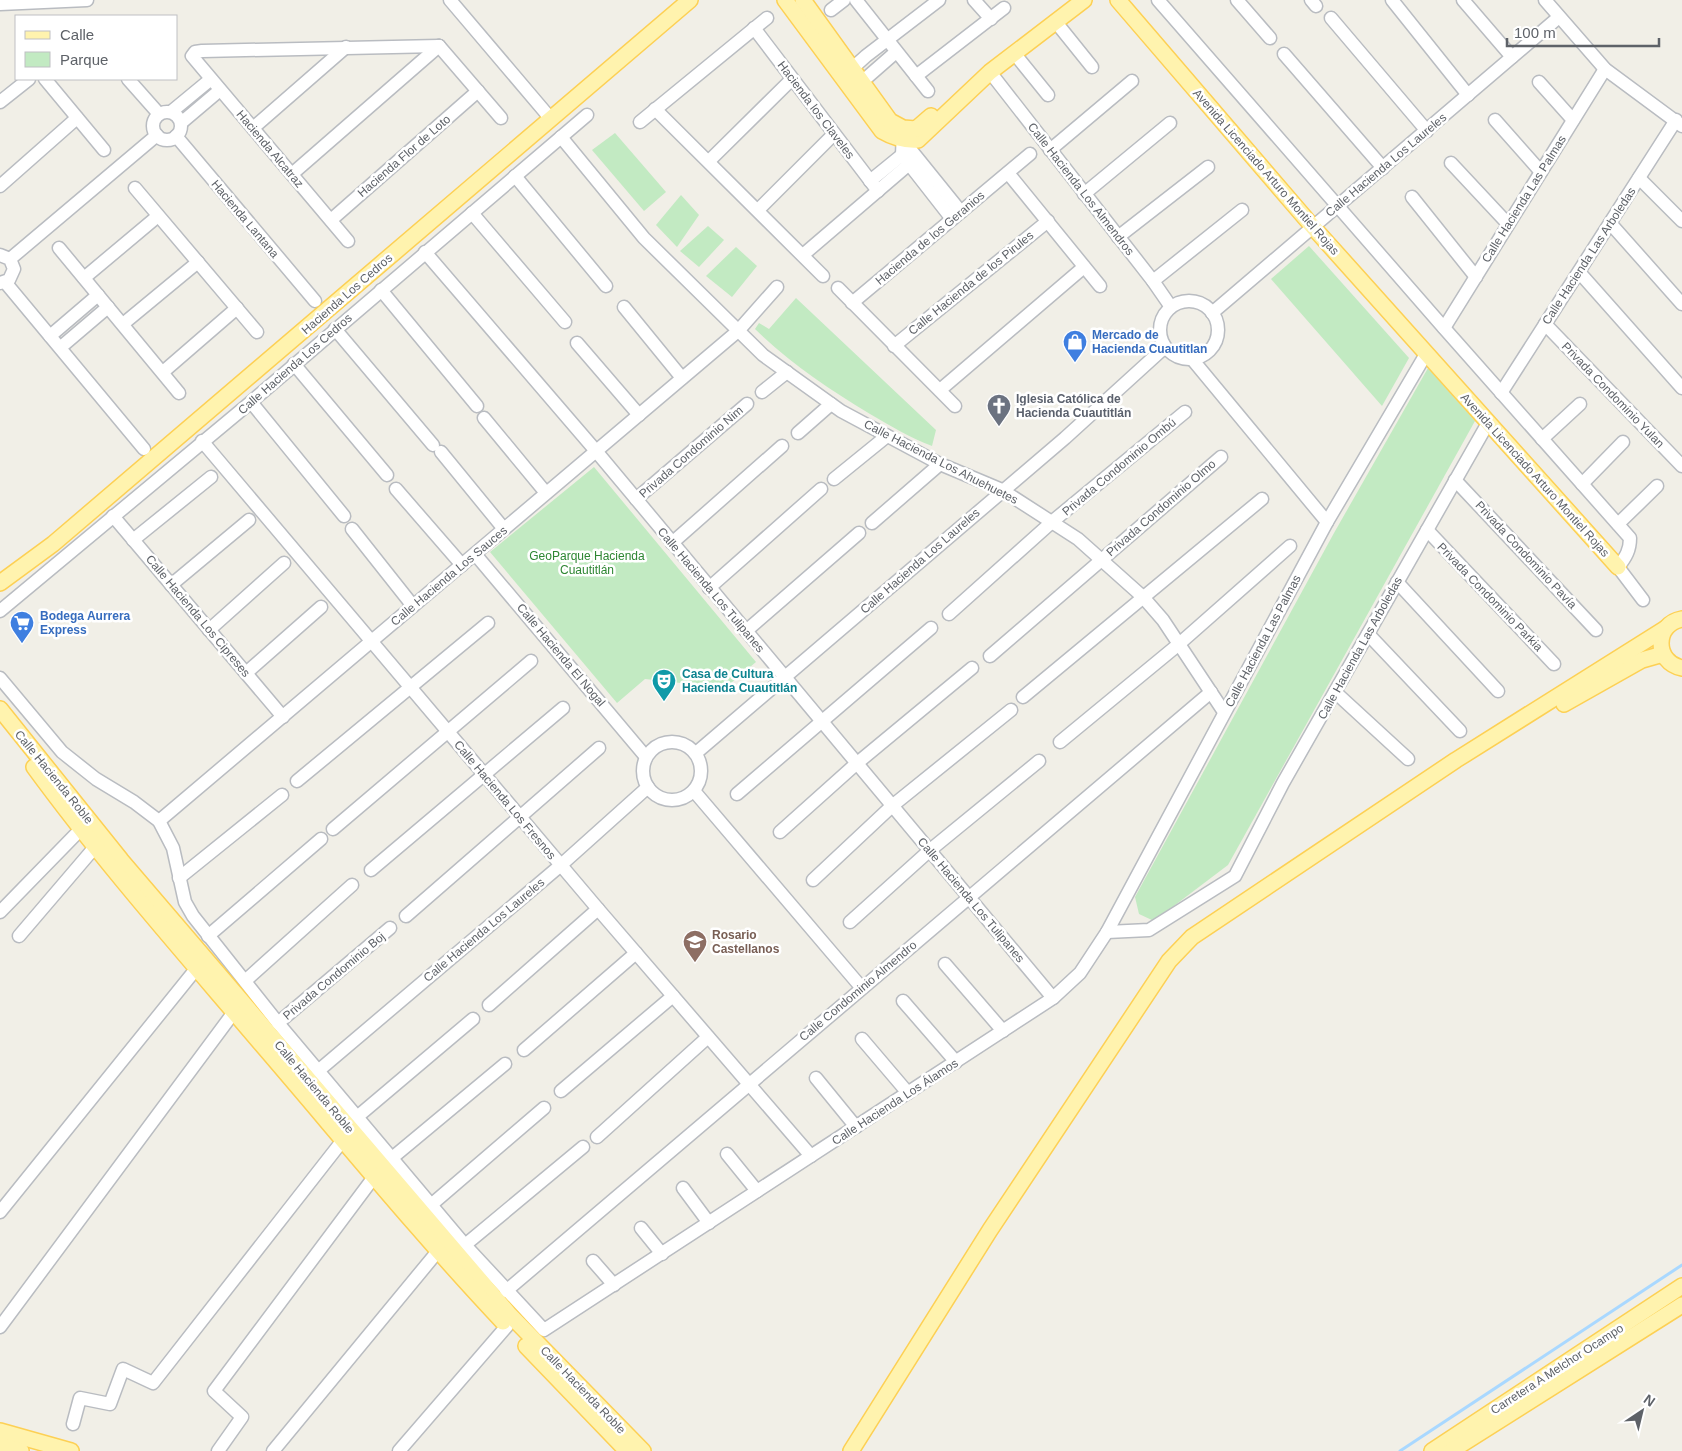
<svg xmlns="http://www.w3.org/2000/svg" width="1682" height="1451" font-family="Helvetica,sans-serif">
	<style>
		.green { fill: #c2eac2 }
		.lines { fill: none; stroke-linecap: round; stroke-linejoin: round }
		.stream { stroke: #a9d8ff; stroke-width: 3 }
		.minor-casing { stroke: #b9bcc1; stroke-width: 15 }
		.major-casing { stroke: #fdd054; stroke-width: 18 }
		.minor { stroke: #fff; stroke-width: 12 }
		.major { stroke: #fff3ae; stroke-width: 15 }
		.labels { text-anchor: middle; stroke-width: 5; stroke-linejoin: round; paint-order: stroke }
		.street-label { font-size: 12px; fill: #5e6268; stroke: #fff }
		.shop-label { font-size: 12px; font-weight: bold; fill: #366cbe; stroke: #fff; text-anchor: start }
		.worship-label { font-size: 12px; font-weight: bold; fill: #5b616d; stroke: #fff; text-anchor: start }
		.park-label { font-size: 12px; fill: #2e8633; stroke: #fff }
		.culture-label { font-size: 12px; font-weight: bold; fill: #0d838f; stroke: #fff; text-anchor: start }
		.education-label { font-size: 12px; font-weight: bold; fill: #785e54; stroke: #fff; text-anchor: start }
	</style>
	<rect width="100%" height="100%" fill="#f1efe7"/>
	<g class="green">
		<path d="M615,133L666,192L644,211L592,150Z"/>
		<path d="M681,195L699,215L677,247L656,225Z"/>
		<path d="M708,226L724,240L699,267L680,251Z"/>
		<path d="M1309,246L1409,358L1382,406L1271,279Z"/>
		<path d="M736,247L757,266L732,297L706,276Z"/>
		<path d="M796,298L936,430L932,446C910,438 891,426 870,414C829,389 790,363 755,329L759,323L769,329Z"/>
		<path d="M1428,368L1475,421L1228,865L1154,921L1139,914L1135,897L1334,533Z"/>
		<path d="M594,467L756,662L725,688L645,679L617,703L490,552Z"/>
	</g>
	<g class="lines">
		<path class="stream" d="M1400,1451L1682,1265"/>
		<defs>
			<g id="minor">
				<path d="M450,0L551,119"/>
				<path d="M856,0L928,91"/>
				<path d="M974,0L991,19"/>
				<path d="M1158,0L1444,328L1630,538C1630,550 1626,557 1618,567L1643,600"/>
				<path d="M1237,0L1270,38"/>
				<path d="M1311,0L1316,6"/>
				<path d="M1392,0L1468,95"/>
				<path d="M1463,0L1512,57"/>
				<path d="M1545,0L1605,69L1682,126"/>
				<path d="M0,4L87,0"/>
				<path d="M831,10L844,0"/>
				<path d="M1331,18L1427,131"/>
				<path d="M1055,21L1092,67"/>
				<path d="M754,28L878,191"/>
				<path d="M439,46L501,118"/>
				<path d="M1014,53L1048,95"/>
				<path d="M1284,54L1383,168"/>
				<path d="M990,72L1153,281L1171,307"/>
				<path d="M845,75L866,56L939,0"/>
				<path d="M916,76L1004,8"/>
				<path d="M45,79L104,150"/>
				<path d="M128,79L159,114"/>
				<path d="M1539,82L1573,120"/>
				<path d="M856,87L896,52"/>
				<path d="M0,102L29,79"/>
				<path d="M655,109L823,276"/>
				<path d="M171,112L211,79"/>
				<circle cx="167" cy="126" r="14"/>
				<path d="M1495,120L1541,172"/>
				<path d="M640,122L767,18"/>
				<path d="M181,123L220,90"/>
				<path d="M253,128L346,47"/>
				<path d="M903,131L902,155L952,219"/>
				<path d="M176,136L315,301"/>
				<path d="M561,137L644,238L763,355L841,411L940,464L1002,490L1078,539L1143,597L1163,620L1224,712"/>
				<path d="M902,139L961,212"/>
				<path d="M1050,150L1132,81"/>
				<path d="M709,161L792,79"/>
				<path d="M1451,163L1508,224"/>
				<path d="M1008,173L1100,286"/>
				<path d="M292,174L439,46"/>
				<path d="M515,176L606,286"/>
				<path d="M1639,178L1682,221"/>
				<path d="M870,181L902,155"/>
				<path d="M0,186L77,118"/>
				<path d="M135,188L257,332"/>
				<path d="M1084,194L1170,123"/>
				<path d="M1412,197L1476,277"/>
				<path d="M759,209L834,134"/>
				<path d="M472,213L565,322"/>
				<path d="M331,220L478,91"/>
				<path d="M1610,223L1682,304"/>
				<path d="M1118,237L1208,167"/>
				<path d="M348,241L192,56L195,52L202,51L439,46"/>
				<path d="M59,248L179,393"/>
				<path d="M425,252L596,451L1053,998"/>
				<path d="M804,254L908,165"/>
				<path d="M0,255L10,259L14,269L9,280L0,283"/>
				<path d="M10,259L157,135"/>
				<path d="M1579,272L1682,388"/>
				<path d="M84,278L158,216"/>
				<path d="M1153,281L1242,210"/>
				<path d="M5,282L144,449"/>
				<path d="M838,288L955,406"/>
				<path d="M381,290L477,406"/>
				<circle cx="1189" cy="330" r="29"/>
				<path d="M852,303L1030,154"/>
				<path d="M624,307L682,378"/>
				<path d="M1212,313L1559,17"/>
				<path d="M123,324L198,262"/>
				<path d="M1545,324L1682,466"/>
				<path d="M1444,328L1605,69"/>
				<path d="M335,329L433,445"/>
				<path d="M50,336L98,295"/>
				<path d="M577,343L639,415"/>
				<path d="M894,346L1048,221"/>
				<path d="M61,347L108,307"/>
				<path d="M1192,359L1327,522"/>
				<path d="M294,364L387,475"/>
				<path d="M163,372L237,308"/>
				<path d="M940,390L1084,267"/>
				<path d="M762,392L787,372"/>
				<path d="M1501,393L1676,120"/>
				<path d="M251,402L344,516"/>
				<path d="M484,418L546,493"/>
				<path d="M798,433L831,404"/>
				<path d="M1542,439L1580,404"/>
				<path d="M202,441L598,909L811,1156"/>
				<path d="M441,452L504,529"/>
				<path d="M834,479L887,436"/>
				<path d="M1455,480L1596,630"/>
				<path d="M1582,484L1623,442"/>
				<path d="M396,489L462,565"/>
				<path d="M636,499L747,404"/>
				<path d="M113,516L283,717"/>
				<path d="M872,523L940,464"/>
				<path d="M1618,524L1657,486"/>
				<path d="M352,529L413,606"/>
				<path d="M1427,530L1554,664"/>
				<path d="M133,540L211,477"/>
				<path d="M672,543L782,446"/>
				<path d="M475,554L646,757"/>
				<path d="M1397,582L1498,691"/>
				<path d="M171,585L249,520"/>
				<path d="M709,588L821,489"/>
				<path d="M0,611L251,402L587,115"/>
				<path d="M949,614L1053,521L1185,412"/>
				<path d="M209,630L284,563"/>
				<path d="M746,631L859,533"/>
				<path d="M1368,634L1460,731"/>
				<path d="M990,656L1221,457"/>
				<path d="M246,673L321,607"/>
				<path d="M0,678L62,752L96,779L134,802L159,821L173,848L185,902L193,916L278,1023L465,1245L544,1330L1053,998L1080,973L1107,932L1327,522L1426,354"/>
				<path d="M1335,692L1408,759"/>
				<path d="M1023,697L1262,499"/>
				<circle cx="672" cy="771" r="29"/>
				<path d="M1060,742L1179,644L1290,546"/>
				<path d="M696,753L1065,438L1165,347"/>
				<path d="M297,781L488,623"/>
				<path d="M694,791L861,987"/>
				<path d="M737,794L931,628"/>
				<path d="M159,821L738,331L777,287"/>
				<path d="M333,829L531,661"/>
				<path d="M780,832L856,764L972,668"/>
				<path d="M371,870L563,708"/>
				<path d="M179,878L282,795"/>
				<path d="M813,880L892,806L1011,710"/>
				<path d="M0,912L80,830"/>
				<path d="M406,916L599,748"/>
				<path d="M850,922L929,851L1039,761"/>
				<path d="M1107,932L1149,930L1235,876L1283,783L1488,423"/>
				<path d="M19,936L95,847"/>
				<path d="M208,936L321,839"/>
				<path d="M945,964L1003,1031"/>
				<path d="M245,981L352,885"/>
				<path d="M903,1001L956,1062"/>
				<path d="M489,1005L598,909"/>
				<path d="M278,1023L390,928"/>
				<path d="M862,1039L908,1093"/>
				<path d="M524,1050L636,953"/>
				<path d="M318,1071L561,865L648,787"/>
				<path d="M816,1078L856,1127"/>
				<path d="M561,1091L673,996"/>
				<path d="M357,1117L473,1019"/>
				<path d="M597,1137L708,1037"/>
				<path d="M727,1154L757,1191"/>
				<path d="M392,1158L505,1064"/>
				<path d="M683,1188L709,1223"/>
				<path d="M431,1205L544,1108"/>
				<path d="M0,1212L196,969"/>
				<path d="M641,1228L662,1254"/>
				<path d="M465,1245L583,1147"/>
				<path d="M593,1261L614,1285"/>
				<path d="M506,1291L1211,692"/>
				<path d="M0,1327L234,1012"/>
				<path d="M73,1424L80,1398L110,1404L123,1369L153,1383L343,1140"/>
				<path d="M218,1451L242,1417L214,1391L374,1177"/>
				<path d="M273,1451L438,1251"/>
				<path d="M399,1451L507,1326"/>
			</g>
			<g id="major">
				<path d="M785,0L882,131C894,138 904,141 918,140L990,72L1084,0"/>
				<path d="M803,0L890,121L903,128L916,129L931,116"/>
				<path d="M1118,0L1313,227L1618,567"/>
				<path d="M0,583L53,544L690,0"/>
				<path d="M1682,619C1654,624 1654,662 1682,668"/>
				<path d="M1564,704L1642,660L1663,654"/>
				<path d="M0,709L121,860L510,1315L643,1451"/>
				<path d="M34,767C105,864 184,953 262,1045C342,1138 419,1233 503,1322"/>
				<path d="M526,1346L627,1451"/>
				<path d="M0,1431L71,1451"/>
				<path d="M0,1445L21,1451"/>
				<path d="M851,1451L990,1230L1169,961L1192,937L1456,760L1666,628"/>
				<path d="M1432,1451L1682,1286"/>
				<path d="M1451,1451L1682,1305"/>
			</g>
		</defs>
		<use href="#minor" class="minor-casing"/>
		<use href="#major" class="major-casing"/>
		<use href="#minor" class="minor"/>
		<use href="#major" class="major"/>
	</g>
	<defs>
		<symbol id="shop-pin" viewBox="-11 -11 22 30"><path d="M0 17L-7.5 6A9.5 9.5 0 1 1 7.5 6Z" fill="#3f7fe0" stroke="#fff"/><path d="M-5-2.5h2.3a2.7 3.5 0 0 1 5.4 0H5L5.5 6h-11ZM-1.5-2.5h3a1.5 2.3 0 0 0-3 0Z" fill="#fff"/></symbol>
		<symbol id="church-pin" viewBox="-11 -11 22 30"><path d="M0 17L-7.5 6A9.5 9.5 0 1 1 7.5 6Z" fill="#6b7280" stroke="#fff"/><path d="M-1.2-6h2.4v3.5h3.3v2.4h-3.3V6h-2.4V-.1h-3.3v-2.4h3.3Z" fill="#fff"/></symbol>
		<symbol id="supermarket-pin" viewBox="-11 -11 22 30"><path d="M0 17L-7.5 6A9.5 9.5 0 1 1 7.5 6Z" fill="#3f7fe0" stroke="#fff"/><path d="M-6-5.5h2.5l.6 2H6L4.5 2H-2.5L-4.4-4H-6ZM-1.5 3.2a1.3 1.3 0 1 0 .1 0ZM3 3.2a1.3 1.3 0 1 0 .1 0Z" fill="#fff"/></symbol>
		<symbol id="theatre-pin" viewBox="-11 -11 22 30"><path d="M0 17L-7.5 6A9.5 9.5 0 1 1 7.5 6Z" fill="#0f9aa8" stroke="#fff"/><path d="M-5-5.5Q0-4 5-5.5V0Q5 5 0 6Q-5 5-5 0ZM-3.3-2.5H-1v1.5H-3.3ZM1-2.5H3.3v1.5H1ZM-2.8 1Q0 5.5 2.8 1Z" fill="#fff"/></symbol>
		<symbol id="school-pin" viewBox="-11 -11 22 30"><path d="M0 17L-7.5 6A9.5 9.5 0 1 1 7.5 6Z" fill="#8d6e63" stroke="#fff"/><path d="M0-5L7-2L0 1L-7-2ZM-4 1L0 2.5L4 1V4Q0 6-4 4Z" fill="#fff"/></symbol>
	</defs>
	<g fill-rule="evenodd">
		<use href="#shop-pin" x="1061" y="328" width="28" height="38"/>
		<use href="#church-pin" x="985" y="392" width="28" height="38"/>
		<use href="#supermarket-pin" x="8" y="609" width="28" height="38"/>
		<use href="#theatre-pin" x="650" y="667" width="28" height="38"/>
		<use href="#school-pin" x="681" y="928" width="28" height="38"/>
	</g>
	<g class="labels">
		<g class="street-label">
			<text transform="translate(816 110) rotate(53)" y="4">Hacienda los Claveles</text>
			<text transform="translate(270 149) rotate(50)" y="4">Hacienda Alcatraz</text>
			<text transform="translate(404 156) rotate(-41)" y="4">Hacienda Flor de Loto</text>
			<text transform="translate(1386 165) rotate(-40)" y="4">Calle Hacienda Los Laureles</text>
			<text transform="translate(1266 172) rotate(49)" y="4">Avenida Licenciado Arturo Montiel Rojas</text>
			<text transform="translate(1081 189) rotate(52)" y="4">Calle Hacienda Los Almendros</text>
			<text transform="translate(1524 199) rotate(-58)" y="4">Calle Hacienda Las Palmas</text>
			<text transform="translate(245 219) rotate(50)" y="4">Hacienda Lantana</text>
			<text transform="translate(930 238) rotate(-40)" y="4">Hacienda de los Geranios</text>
			<text transform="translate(1589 256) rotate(-57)" y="4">Calle Hacienda Las Arboledas</text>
			<text transform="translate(971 283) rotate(-39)" y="4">Calle Hacienda de los Pirules</text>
			<text transform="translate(347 294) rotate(-41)" y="4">Hacienda Los Cedros</text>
			<text transform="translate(295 364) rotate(-41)" y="4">Calle Hacienda Los Cedros</text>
			<text transform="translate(1613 395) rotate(46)" y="4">Privada Condominio Yulan</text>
			<text transform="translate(691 452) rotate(-41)" y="4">Privada Condominio Nim</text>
			<text transform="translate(941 462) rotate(27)" y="4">Calle Hacienda Los Ahuehuetes</text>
			<text transform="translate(1119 467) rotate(-40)" y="4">Privada Condominio Ombú</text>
			<text transform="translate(1535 475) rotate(48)" y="4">Avenida Licenciado Arturo Montiel Rojas</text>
			<text transform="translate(1161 508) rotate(-41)" y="4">Privada Condominio Olmo</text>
			<text transform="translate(1526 555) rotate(47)" y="4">Privada Condominio Pavía</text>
			<text transform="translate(920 561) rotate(-41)" y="4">Calle Hacienda Los Laureles</text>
			<text transform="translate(449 576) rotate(-40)" y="4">Calle Hacienda Los Sauces</text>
			<text transform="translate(711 590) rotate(50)" y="4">Calle Hacienda Los Tulipanes</text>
			<text transform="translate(1490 597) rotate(46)" y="4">Privada Condominio Parkia</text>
			<text transform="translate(198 616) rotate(50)" y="4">Calle Hacienda Los Cipreses</text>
			<text transform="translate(1263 641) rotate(-62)" y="4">Calle Hacienda Las Palmas</text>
			<text transform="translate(1360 648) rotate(-61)" y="4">Calle Hacienda Las Arboledas</text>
			<text transform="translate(561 655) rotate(50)" y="4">Calle Hacienda El Nogal</text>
			<text transform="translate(54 777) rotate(51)" y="4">Calle Hacienda Roble</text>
			<text transform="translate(505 800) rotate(50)" y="4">Calle Hacienda Los Fresnos</text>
			<text transform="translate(971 900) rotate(50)" y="4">Calle Hacienda Los Tulipanes</text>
			<text transform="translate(484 930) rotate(-40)" y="4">Calle Hacienda Los Laureles</text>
			<text transform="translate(334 976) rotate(-40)" y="4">Privada Condominio Boj</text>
			<text transform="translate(858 991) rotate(-40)" y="4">Calle Condominio Almendro</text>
			<text transform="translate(314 1087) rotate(50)" y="4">Calle Hacienda Roble</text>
			<text transform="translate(895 1102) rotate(-33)" y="4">Calle Hacienda Los Álamos</text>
			<text transform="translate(1557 1369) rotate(-33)" y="4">Carretera A Melchor Ocampo</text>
			<text transform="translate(583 1390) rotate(46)" y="4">Calle Hacienda Roble</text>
		</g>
		<g class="shop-label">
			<text x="1092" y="339">Mercado de<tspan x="1092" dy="14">Hacienda Cuautitlan</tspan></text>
			<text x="40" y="620">Bodega Aurrera<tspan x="40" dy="14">Express</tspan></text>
		</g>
		<g class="worship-label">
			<text x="1016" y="403">Iglesia Católica de<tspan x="1016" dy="14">Hacienda Cuautitlán</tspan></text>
		</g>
		<g class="park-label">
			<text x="587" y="560">GeoParque Hacienda<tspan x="587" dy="14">Cuautitlán</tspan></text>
		</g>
		<g class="culture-label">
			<text x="682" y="678">Casa de Cultura<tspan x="682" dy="14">Hacienda Cuautitlán</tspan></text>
		</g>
		<g class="education-label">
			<text x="712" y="939">Rosario<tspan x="712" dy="14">Castellanos</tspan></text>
		</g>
	</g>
	<rect x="15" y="15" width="162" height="65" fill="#ffffff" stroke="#bfc0c3"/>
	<rect x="25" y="31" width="25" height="8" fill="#fff3ae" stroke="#bfc0c3"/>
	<text x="60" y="40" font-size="15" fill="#5e6268">Calle</text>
	<rect x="25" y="52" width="25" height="15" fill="#c2eac2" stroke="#bfc0c3"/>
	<text x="60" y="65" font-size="15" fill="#5e6268">Parque</text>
	<g transform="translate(1642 1411) rotate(35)" stroke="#ffffff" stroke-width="4" paint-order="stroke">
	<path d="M0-4L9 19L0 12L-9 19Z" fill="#5e6268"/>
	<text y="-8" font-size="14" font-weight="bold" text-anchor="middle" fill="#5e6268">N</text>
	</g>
	<path d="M1507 38v8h152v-8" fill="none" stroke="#5e6268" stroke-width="2.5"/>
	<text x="1514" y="38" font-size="15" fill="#5e6268" stroke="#ffffff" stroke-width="4" paint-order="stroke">100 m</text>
</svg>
